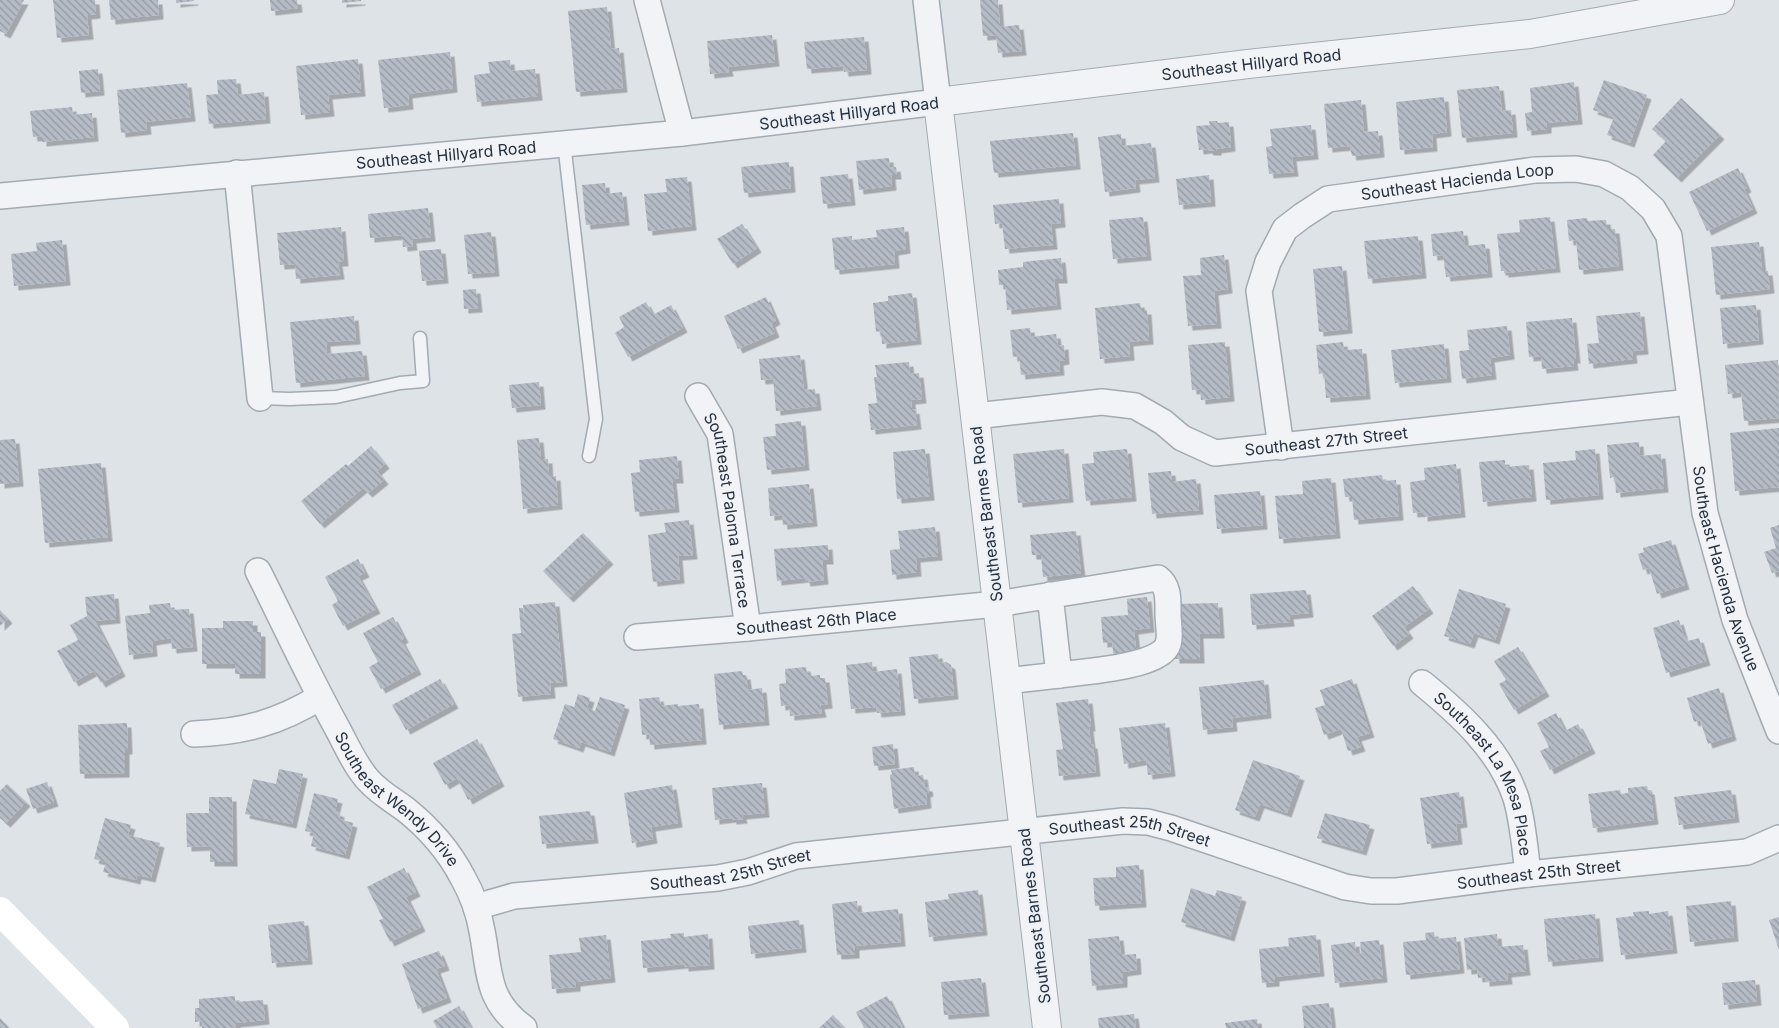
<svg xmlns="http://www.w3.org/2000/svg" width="1779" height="1028" font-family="Inter,sans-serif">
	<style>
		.building { fill: url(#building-back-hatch); filter: url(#shadow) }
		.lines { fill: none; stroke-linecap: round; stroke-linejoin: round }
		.service-casing { stroke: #a3aab2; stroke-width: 15 }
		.minor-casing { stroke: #a3aab2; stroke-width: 28 }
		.tertiary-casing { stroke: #a3aab2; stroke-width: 30 }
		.service { stroke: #f1f3f6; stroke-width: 12 }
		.minor { stroke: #f1f3f6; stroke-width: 25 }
		.tertiary { stroke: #f1f3f6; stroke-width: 28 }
		.secondary { stroke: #fff; stroke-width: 28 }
		.labels { text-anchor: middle; stroke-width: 4; stroke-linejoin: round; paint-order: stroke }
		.street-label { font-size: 16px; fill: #263140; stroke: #edf1f6 }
	</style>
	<defs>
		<pattern id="building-back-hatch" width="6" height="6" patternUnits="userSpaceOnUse" patternTransform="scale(1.25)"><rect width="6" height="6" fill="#b5bcc5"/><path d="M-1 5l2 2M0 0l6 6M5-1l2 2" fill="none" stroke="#9399a1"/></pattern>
		<filter id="shadow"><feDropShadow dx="4.5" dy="4.5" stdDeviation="0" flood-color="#0004"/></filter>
	</defs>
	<rect width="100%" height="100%" fill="#dee3e8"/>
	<g class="building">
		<path d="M0,0H24L6,34L0,31Z"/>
		<path d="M53,0H95L96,14L87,15L89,35L57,38Z"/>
		<path d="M109,0H158L159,15L111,20Z"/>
		<path d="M176,0H194V1L176,3Z"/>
		<path d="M270,0H297L298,8L271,11Z"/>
		<path d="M342,0H361V1L342,3Z"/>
		<path d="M980,0H998L1000,27L1019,25L1022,51L998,53L996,35L983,36Z"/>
		<path d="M607,7L611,49L619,48L623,88L576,92L568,11Z"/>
		<path d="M772,35L775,62L728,67L729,72L710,74L707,41Z"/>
		<path d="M864,37L867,70L844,72L843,66L807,69L804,42Z"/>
		<path d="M450,52L453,88L408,94L409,105L384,108L378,60Z"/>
		<path d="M358,59L361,92L328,95L330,112L301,115L296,66Z"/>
		<path d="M510,60L511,71L535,69L538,96L477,102L474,75L490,73L488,62Z"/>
		<path d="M98,69L100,91L81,93L79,71Z"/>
		<path d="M236,79L238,95L264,92L266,119L209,124L206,95L218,94L217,80Z"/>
		<path d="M1604,80L1647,95L1630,143L1607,135L1614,117L1593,110Z"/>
		<path d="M1574,82L1578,120L1547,123V129L1527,131L1525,113L1532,112L1530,88Z"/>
		<path d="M187,83L191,117L146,122L147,130L121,133L117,90Z"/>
		<path d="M1499,86L1502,111L1511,110L1513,133L1462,138L1457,90Z"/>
		<path d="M1444,97L1447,132L1432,134L1433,147L1400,150L1396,102Z"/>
		<path d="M1681,98L1720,135L1677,178L1653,155L1666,141L1652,129Z"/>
		<path d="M1361,100L1364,132L1378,131L1380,153L1352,156L1350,146L1328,148L1324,104Z"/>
		<path d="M72,107L73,115L92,113L94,137L42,142V136L33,137L30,111Z"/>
		<path d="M1209,121H1217L1218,123L1229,122L1231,147L1217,149V151H1209L1208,149L1199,150L1196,126L1210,125Z"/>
		<path d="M1311,125L1314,155L1292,157L1294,172L1269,174L1266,147L1272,146L1270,129Z"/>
		<path d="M1073,133L1076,165L994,173L990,141Z"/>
		<path d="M1121,134L1122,146L1151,143L1155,178L1135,180L1136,188L1105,192L1098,137Z"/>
		<path d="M889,158L890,168L896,167L897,175H891L892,186L859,190L856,161Z"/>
		<path d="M789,162L791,188L744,193L741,167Z"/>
		<path d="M1738,168L1747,188L1744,189L1753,209L1707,231L1689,192Z"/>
		<path d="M848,174L851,201L823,204L820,177Z"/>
		<path d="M1209,175L1211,202L1179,205L1176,179Z"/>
		<path d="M687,177L692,226L648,231L644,194L667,192L665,179Z"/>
		<path d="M605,183L606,194L622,192L625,221L586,225L582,185Z"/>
		<path d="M1059,199L1061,223L1051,224L1053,245L1005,249L1002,223L995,224L993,205Z"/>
		<path d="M428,208L431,237L412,239L413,246L403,247L402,235L370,238L368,214Z"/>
		<path d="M1143,217L1147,256L1113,259L1109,220Z"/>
		<path d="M1550,217L1556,268L1504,273V271H1501L1497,234L1520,232L1519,220Z"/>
		<path d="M1587,218L1588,221L1606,220L1607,229H1615L1619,266L1579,270L1576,240L1569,241L1567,220Z"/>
		<path d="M742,224L757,248L733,264L717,239Z"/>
		<path d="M341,227L344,262H338L340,275L296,279L295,264L280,265L277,233Z"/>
		<path d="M904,227L906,249L894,251L895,264L835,270L832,238L852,236V240L877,237L876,230Z"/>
		<path d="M1463,231L1465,246L1485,244L1488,273L1446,277L1443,255L1433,256L1431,234Z"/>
		<path d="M491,232L495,272L468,274L464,235Z"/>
		<path d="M1418,236L1422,274L1368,279L1364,241Z"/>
		<path d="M62,240L66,281L14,286L11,254L37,251L36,243Z"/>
		<path d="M1759,242L1762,271H1768L1770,289L1716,295L1711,247Z"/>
		<path d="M441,249L444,279L422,281L419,251Z"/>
		<path d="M1224,255L1228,289L1214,291L1217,324L1188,326L1183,276L1201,275L1200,258Z"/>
		<path d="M1061,258L1063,279H1054L1057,305L1007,310L1005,285H999L998,270L1023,267V262Z"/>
		<path d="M1342,266L1348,329L1319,332L1313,269Z"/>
		<path d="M476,289L478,308L464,309L463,290Z"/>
		<path d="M912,293L917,340L882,344L881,331L876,332L873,303L888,301V296Z"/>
		<path d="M766,297L776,320L771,323L775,333L738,349L724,316Z"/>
		<path d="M646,302L653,315L671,305L683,328L628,357L615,333L624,327L619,317Z"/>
		<path d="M1140,303L1141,310H1147L1149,340L1129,342L1130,356L1100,359L1095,308Z"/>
		<path d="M1756,305L1759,340L1723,344L1720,308Z"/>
		<path d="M1640,312L1644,350L1632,351L1633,359L1589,364L1587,344L1599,343L1596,316Z"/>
		<path d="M354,316L356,340L326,342L327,354L362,351L365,376L296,383L290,322Z"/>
		<path d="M1572,318L1576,359H1573L1574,366L1542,369L1541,356L1529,357L1526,322Z"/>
		<path d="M1507,326L1510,355L1490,358L1492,375L1462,379L1459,351L1469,350L1467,330Z"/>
		<path d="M1030,328L1031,337L1056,334L1058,346L1064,345L1065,360L1059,361L1060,371L1021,375L1019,356L1013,357L1010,330Z"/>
		<path d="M1225,342L1230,397L1201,400L1200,389L1192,390L1188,345Z"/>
		<path d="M1343,342L1344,350L1362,349L1366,395L1326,398L1324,373L1319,374L1316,345Z"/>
		<path d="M1444,344L1447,378L1395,383L1391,350Z"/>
		<path d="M800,355L804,390L815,389L817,406L776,411L773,379L761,380L759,359Z"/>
		<path d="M1778,360L1779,418L1744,421L1741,392L1728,394L1725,365Z"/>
		<path d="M909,362L910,374L919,373L922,399L911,400L912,410L915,409L917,425L871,430L868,404L877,403L874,377H877L875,365Z"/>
		<path d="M539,382L541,405L512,408L509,385Z"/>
		<path d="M801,421L805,466L767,470L763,437L776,436L775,424Z"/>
		<path d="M1779,428V487L1735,491L1730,433Z"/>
		<path d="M539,438L541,459H548L549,477L556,476L558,505L523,509L517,440Z"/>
		<path d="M15,439L19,482L0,484V440Z"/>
		<path d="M1639,442L1640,456L1661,454L1664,488L1616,493L1615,477L1610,478L1607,445Z"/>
		<path d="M371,446L385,464L377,471L384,480L368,493L363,488L320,524L301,501L346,464L348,466Z"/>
		<path d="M925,449L930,496L897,499L893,452Z"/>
		<path d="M1064,449L1069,498L1018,503L1013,454Z"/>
		<path d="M1127,449L1132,497L1086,501L1082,464L1094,463L1093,452Z"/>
		<path d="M1595,449L1599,495L1546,500L1543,463L1576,460L1575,451Z"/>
		<path d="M677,456L679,479H672L675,508L635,512L631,473L640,472L639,460Z"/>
		<path d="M1505,460V467L1529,465L1532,497L1483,502L1479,462Z"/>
		<path d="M101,463L108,537L45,543L38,469Z"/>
		<path d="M1456,464L1461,513L1423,517V512L1413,513L1410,482L1425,480L1424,468Z"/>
		<path d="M1171,471L1172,482L1196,479L1199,510L1152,514L1148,473Z"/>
		<path d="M1382,475L1383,481L1396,480L1399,516L1354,520L1352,497H1345L1343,479Z"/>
		<path d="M1331,478L1336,534L1279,539L1275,496L1303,494L1302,481Z"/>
		<path d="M809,484L813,522L783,525L782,515L770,516L768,488Z"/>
		<path d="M1260,491L1263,525L1217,529L1214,495Z"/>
		<path d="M689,520L693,555L678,556L680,579L653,582L648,535L666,532L664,523Z"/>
		<path d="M1779,525V571L1772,573L1764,552L1776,548L1770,528Z"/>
		<path d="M935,527L938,556L916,558L917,572L892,575L890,550L900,549L898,531Z"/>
		<path d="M1076,531L1081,573L1043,577L1041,555H1032L1030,535Z"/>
		<path d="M583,533L609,560L569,598L543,571Z"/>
		<path d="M1671,540L1685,585L1657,594L1649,568L1643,570L1638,554L1644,552L1643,548Z"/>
		<path d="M828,545L829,560H822L824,580L806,582L805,578L777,581L774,549Z"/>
		<path d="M358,559L365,573L358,576L376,609L343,626L332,605L338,601L325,577Z"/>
		<path d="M1413,586L1429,609L1404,627L1409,634L1393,646L1372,616Z"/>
		<path d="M1459,589L1506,604L1495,640L1474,633L1470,644L1444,636Z"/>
		<path d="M1306,590L1309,613L1289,615L1290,622L1252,625L1250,594Z"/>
		<path d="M114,594L116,619L95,621L121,672L101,683L94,671L74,682L57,651L78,640L70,625L87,616L85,597Z"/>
		<path d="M1147,597L1150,628L1134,630L1137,658L1114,660L1112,642L1103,643L1101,617L1128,615L1127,599Z"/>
		<path d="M555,602L563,682L550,683L551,694L518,697L512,634L521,633L519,608H523L526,633L523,605Z"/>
		<path d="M170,603L171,610L189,609L193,647L172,649L171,638L152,641L153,652L129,655L125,616L150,613L149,605Z"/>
		<path d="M1218,603L1220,634H1199L1200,659H1175L1173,604Z"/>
		<path d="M0,610L8,619L0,626Z"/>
		<path d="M393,617L404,638L401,640L417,670L381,689L369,667L378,662L363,633Z"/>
		<path d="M1679,620L1684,637L1687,636L1688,641L1699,638L1706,661L1666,673L1653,628Z"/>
		<path d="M223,621H253V632H261V674H235V664H202V628H223Z"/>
		<path d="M1518,647L1545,692L1514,710L1499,684L1506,680L1494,661Z"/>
		<path d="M938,654L939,663L946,662L951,665L954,695L914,699L909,657Z"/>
		<path d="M872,662L873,672L897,669L901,711L877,713L876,707L851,709L846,665Z"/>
		<path d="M806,667L807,673L810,672V676L820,675V678H825L828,704L820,705L822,713L790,716L789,705L781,706L779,684L786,683L785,669Z"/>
		<path d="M742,671L743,675H746L748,690L762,688L765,721L719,725L714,674Z"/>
		<path d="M440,679L454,704L406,730L392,705Z"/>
		<path d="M1352,679L1370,733L1357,737L1361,747L1348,751L1341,729L1324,735L1315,708L1325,705L1320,690Z"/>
		<path d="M1264,680L1267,714L1232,718L1233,727L1203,730L1199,687Z"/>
		<path d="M1719,688L1732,736L1708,744L1700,720L1694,722L1687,698Z"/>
		<path d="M578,694L590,698L587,708L595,711L600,697L625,705L610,752L581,742L579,748L553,739L565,704L574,707Z"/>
		<path d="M659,697L661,706L678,704V706L699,704L702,740L650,745L649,734L642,735L639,699Z"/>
		<path d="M1088,699L1091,727H1089L1091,744H1093L1096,772L1059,776L1056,750L1063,749L1056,703Z"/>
		<path d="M1556,713L1565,731L1578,724L1591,749L1550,770L1540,751L1549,747L1537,723Z"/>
		<path d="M127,723L128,750H125V773L80,774L78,725Z"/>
		<path d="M1165,723L1171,772L1148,775L1146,760L1124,764L1119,728Z"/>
		<path d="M477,739L500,782L468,800L457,778L445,785L433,763Z"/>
		<path d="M893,744L895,764L874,766L872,747Z"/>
		<path d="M1253,760L1300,776L1287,813L1260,804L1255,817L1235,810Z"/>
		<path d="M914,767L915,776L923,775L925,787H928L929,792L926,793L927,804L894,809L890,775L892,774L891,770Z"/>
		<path d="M279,769L303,774L292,824L245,814L253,779L276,784Z"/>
		<path d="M47,782L54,802L33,809L26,789Z"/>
		<path d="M762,783L765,813L742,815L743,819L732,820V818L715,820L712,788Z"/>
		<path d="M7,784L26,802L6,823L0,818V791Z"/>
		<path d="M672,785L678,823L651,827L653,839L632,843L624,793Z"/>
		<path d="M1647,786L1648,790H1650L1654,820L1593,828L1588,794L1620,790L1621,794L1628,793V788Z"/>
		<path d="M1731,790L1735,818L1679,825L1674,797Z"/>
		<path d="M1459,792L1463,823L1456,824L1458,840L1427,844L1420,798Z"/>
		<path d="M314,793L338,799L335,811L340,813L339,819L353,823L345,855L311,846L314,833L305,831Z"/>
		<path d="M209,797H232L233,862H210V846L187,847L186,813H209Z"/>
		<path d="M590,811L594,839L542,844L539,816Z"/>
		<path d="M1325,813L1370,825L1362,851L1317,838Z"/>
		<path d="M105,818L131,825L128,835L160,843L151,878L137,875L136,880L103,872L106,862L94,859Z"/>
		<path d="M1139,865L1142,903L1095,906L1093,878L1116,877V867Z"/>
		<path d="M404,868L416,892L406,897L421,927L390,942L379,920L383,919L367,887Z"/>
		<path d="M1191,888L1215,896L1217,890L1242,897L1230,937L1181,922Z"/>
		<path d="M978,890L983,931L929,937L925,902L949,899L948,894Z"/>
		<path d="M857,901L858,913L898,909L901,942L855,946V954L837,955L832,904Z"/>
		<path d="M1731,901L1734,937L1690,942L1686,906Z"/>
		<path d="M1649,911V914L1668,911L1673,949L1621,955L1616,918L1634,916L1633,912Z"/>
		<path d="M1595,914L1599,957L1548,962L1544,919Z"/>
		<path d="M1779,917V950L1769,920Z"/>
		<path d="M799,920L802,948L751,954L748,926Z"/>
		<path d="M304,921L308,960L272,963L268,925Z"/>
		<path d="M1434,932L1435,939L1456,937L1460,969L1406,975L1403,942L1426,940L1425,933Z"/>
		<path d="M684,933V937L708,934L710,965L684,967V964L643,968L641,941L671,938L670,934Z"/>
		<path d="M1497,934L1498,947L1523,945L1526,971L1507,973L1508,980L1485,982V977L1478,978L1477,969L1467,970L1464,938Z"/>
		<path d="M606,935L611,978L576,982V987L552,989L549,955L581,952L579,938Z"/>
		<path d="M1316,935L1320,972L1275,977V982L1262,983L1259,949L1289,946L1288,938Z"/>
		<path d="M1119,936L1121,955L1136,954L1137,970L1123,972V983L1092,986L1088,939Z"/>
		<path d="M1379,940L1383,978L1335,983L1331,945L1355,942L1356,954L1361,953L1360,942Z"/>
		<path d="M439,951L445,966L436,969L447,998L418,1009L402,964Z"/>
		<path d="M981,978L985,1012L944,1015L941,982Z"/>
		<path d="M1755,980L1757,1001L1724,1005L1722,983Z"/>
		<path d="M235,996V1002L263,1000L265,1020L236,1023V1027L223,1028H202V1021L195,1022V1008H199V999Z"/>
		<path d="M887,996L903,1028H864L856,1012Z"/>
		<path d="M1329,1003L1332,1028H1304L1302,1006Z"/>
		<path d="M459,1006L471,1028H437L433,1021Z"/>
		<path d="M1134,1014L1136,1028H1099L1098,1018Z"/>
		<path d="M833,1015L845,1028H819Z"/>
		<path d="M0,1018L9,1028H0Z"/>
		<path d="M1257,1019L1258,1028H1226L1225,1023Z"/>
	</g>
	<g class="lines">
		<defs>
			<g id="service">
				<path d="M564,143L596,419L589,456"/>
				<path d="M260,398L290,399L336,397L400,383L423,381L420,338"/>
			</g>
			<g id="minor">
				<path d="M647,0L682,133"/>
				<path d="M237,173L260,398"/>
				<path id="s1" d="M0,196L682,133L938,102L926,0"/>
				<path id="s2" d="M698,396L720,434L748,628"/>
				<path id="s3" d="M975,416L1102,402L1135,406L1163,422L1182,438L1215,453L1690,402"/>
				<path id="s4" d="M1281,447L1259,291L1268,262L1285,229L1302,216L1328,199L1535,170L1576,169L1604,174L1630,188L1653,209L1669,236L1705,513L1735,620L1779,731"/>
				<path id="s5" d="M258,571C284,623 308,675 336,726C346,744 355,766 369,781C380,793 393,800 405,809C429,828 449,851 463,878C472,894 479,913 482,931C490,972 486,1001 524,1028"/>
				<path id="s6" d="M637,637L748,628L997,604L1158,578C1169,586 1168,600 1168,613C1168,623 1171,636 1168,644C1162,667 1081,672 1059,675L1050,595"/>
				<path d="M1006,681L1059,675"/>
				<path id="s7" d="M1422,683C1460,714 1500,750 1516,798C1523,822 1525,849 1528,874"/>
				<path d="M194,734C243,732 278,723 320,697"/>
				<path id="s8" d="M476,907L514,896L718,878L748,872L796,856L1123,821L1148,822L1171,828L1345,887L1371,891H1397L1528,874L1747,852L1779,838"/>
			</g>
			<g id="tertiary">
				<path id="s9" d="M1047,1028L938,102L1248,64L1530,34L1720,0"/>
			</g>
		</defs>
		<use href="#service" class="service-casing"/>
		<use href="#minor" class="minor-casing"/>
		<use href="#tertiary" class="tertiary-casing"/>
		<use href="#service" class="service"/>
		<use href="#minor" class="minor"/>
		<use href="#tertiary" class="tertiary"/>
		<path class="secondary" d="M0,911L115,1028"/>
	</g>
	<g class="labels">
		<g class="street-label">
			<text dy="6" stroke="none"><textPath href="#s9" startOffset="1248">Southeast Hillyard Road</textPath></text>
			<text transform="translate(849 113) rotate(-7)" y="6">Southeast Hillyard Road</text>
			<text dy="6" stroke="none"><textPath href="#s1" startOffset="448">Southeast Hillyard Road</textPath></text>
			<text dy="6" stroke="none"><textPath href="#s4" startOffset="408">Southeast Hacienda Loop</textPath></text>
			<text dy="6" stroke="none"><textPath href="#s3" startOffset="366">Southeast 27th Street</textPath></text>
			<text dy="6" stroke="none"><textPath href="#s2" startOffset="120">Southeast Paloma Terrace</textPath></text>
			<text transform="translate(986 514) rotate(-97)" y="6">Southeast Barnes Road</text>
			<text dy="6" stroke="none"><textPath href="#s4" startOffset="986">Southeast Hacienda Avenue</textPath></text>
			<text dy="6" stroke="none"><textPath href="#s6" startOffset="180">Southeast 26th Place</textPath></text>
			<text dy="6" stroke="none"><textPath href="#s7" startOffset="114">Southeast La Mesa Place</textPath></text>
			<text dy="6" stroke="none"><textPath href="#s5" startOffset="270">Southeast Wendy Drive</textPath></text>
			<text dy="6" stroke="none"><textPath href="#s8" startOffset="662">Southeast 25th Street</textPath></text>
			<text dy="6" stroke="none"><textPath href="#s8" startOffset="258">Southeast 25th Street</textPath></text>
			<text dy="6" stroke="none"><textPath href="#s8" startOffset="1082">Southeast 25th Street</textPath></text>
			<text transform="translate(1034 916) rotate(-97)" y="6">Southeast Barnes Road</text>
		</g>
	</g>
</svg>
